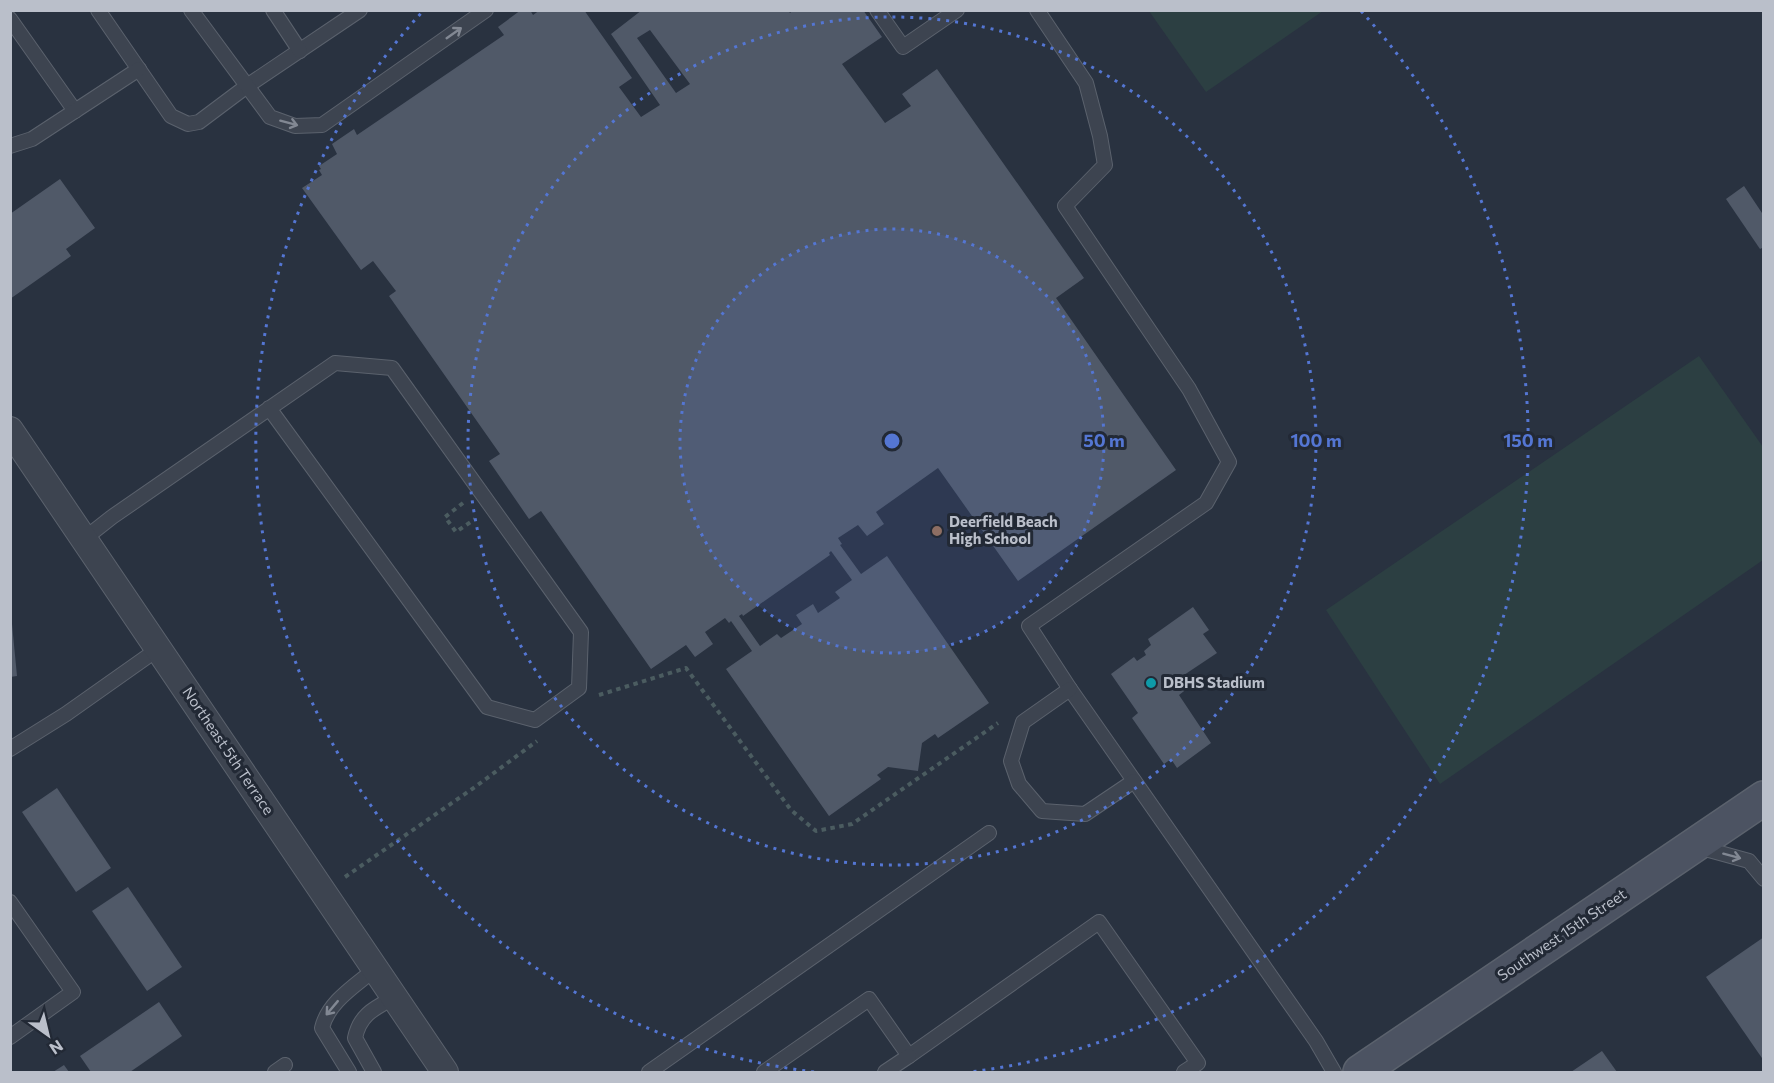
<svg xmlns="http://www.w3.org/2000/svg" width="1774" height="1083" font-family="Commissioner,sans-serif">
	<style>
		.green { fill: #2c3f42 }
		.building { fill: #505968; fill-rule: evenodd }
		.lines { fill: none; stroke-linecap: round; stroke-linejoin: round }
		.lane-casing { stroke: #5b626d; stroke-width: 16 }
		.street-casing { stroke: #5b626d; stroke-width: 28 }
		.secondary-casing { stroke: #5b626d; stroke-width: 36 }
		.path { stroke: #4b5c60; stroke-width: 4; stroke-dasharray: 4.5 4.5; stroke-linecap: butt }
		.lane { stroke: #3d4450; stroke-width: 14 }
		.street { stroke: #3d4450; stroke-width: 26 }
		.secondary { stroke: #4c5362; stroke-width: 33 }
		.oneway { stroke: #828893 }
		.ring { fill: none; stroke: #5476d3; stroke-width: 3; stroke-dasharray: 3 6 }
		.education-dot { fill: #8d6e63; stroke: #222935; stroke-width: 2 }
		.culture-dot { fill: #0f9aa8; stroke: #222935; stroke-width: 2 }
		.labels { text-anchor: middle; stroke-width: 6; stroke-linejoin: round; paint-order: stroke }
		.poi-label { font-size: 15px; font-weight: bold; fill: #babfca; stroke: #222935; text-anchor: start }
		.street-label { font-size: 15px; fill: #babfca; stroke: #222935 }
		.centre { fill: #5476d3; stroke: #222935; stroke-width: 3 }
		.ring-label { font-size: 18px; text-anchor: middle; font-weight: bold; fill: #5476d3; stroke: #222935; stroke-width: 6; stroke-linejoin: round; paint-order: stroke }
	</style>
	<rect width="100%" height="100%" fill="#293240"/>
	<g class="green">
		<path d="M1149,11H1323L1206,92Z"/>
		<path d="M1699,356L1763,447V560L1440,784L1326,610Z"/>
	</g>
	<g class="building">
		<path d="M521,10H530L533,15L540,10H584L632,78L619,87L641,117L660,105L611,34L642,10H788L790,13L793,10H863L882,37L842,64L885,123L911,106L902,94L937,69L1084,278L1056,298L1176,470L1018,581L938,468L876,512L884,524L867,536L858,525L838,538L842,544L840,545L861,574L887,556L989,703L938,738L935,734L922,743L918,771L888,767L877,775L881,779L829,816L726,669L752,651L731,621L729,623L725,618L705,632L713,644L695,657L686,645L651,669L541,511L529,519L489,461L500,454L389,296L396,291L373,261L361,270L302,188L322,175L319,170L321,169L319,166L337,154L332,144L354,129L357,135L504,35L498,27ZM650,30L690,84L676,93L637,38ZM831,551L852,580L835,592L840,598L818,613L813,604L796,615L802,624L781,638L777,634L760,646L739,616L742,614L743,616L830,555L829,553Z"/>
		<path d="M60,179L95,228L66,249L71,256L10,299V214Z"/>
		<path d="M1744,186L1764,216V247L1760,249L1726,199Z"/>
		<path d="M1193,607L1209,630L1203,634L1217,653L1181,677L1188,688L1179,695L1211,743L1177,768L1171,759L1164,764L1132,718L1138,713L1111,674L1134,657L1137,661L1146,655L1144,651L1151,645L1148,639Z"/>
		<path d="M10,624H12L17,676L10,677Z"/>
		<path d="M57,788L111,868L76,892L22,812Z"/>
		<path d="M128,887L182,967L147,991L92,911Z"/>
		<path d="M1764,937V1061L1706,977Z"/>
		<path d="M159,1002L182,1036L130,1072H91L80,1056Z"/>
		<path d="M1602,1051L1617,1072H1571Z"/>
		<path d="M64,1065L69,1072H53Z"/>
	</g>
	<g class="lines">
		<defs>
			<g id="lane">
				<path d="M98,10L171,116L188,124L199,122L247,86L360,10"/>
				<path d="M191,10L270,117L295,126L322,125L486,10"/>
				<path d="M273,10L300,51"/>
				<path d="M877,10L903,47L957,10"/>
				<path d="M1037,10L1086,83L1100,136L1105,165L1065,206L1189,389L1229,462L1206,503L1029,626L1070,689L1316,1041L1334,1072"/>
				<path d="M10,19L75,111"/>
				<path d="M10,146L32,139L139,69"/>
				<path d="M84,539L112,517L335,363L392,368L581,632L579,688L535,720L487,707L269,408"/>
				<path d="M1070,689L1023,722L1011,761L1019,784L1042,811L1085,814L1134,781"/>
				<path d="M10,749L66,714L158,649"/>
				<path d="M1698,847L1749,861L1764,879"/>
				<path d="M10,902L73,992L10,1037"/>
				<path d="M275,1072L285,1065"/>
				<path d="M349,1072L322,1028C328,1002 355,986 375,969"/>
				<path d="M374,1072L355,1038C360,1014 375,1008 395,997"/>
				<path d="M649,1072L989,833"/>
				<path d="M764,1072L869,999L909,1056L1099,922L1198,1063L1184,1072"/>
				<path d="M885,1072L909,1056"/>
			</g>
			<path id="street" d="M10,430L445,1072"/>
			<path id="secondary" d="M1360,1072L1764,798"/>
		</defs>
		<use href="#lane" class="lane-casing"/>
		<use href="#street" class="street-casing"/>
		<use href="#secondary" class="secondary-casing"/>
		<g class="path">
			<path d="M463,503L445,517L456,532L475,519"/>
			<path d="M599,695L686,668L791,810L816,831L852,824L998,723"/>
			<path d="M345,877L475,787L537,741"/>
		</g>
		<use href="#lane" class="lane"/>
		<use href="#street" class="street"/>
		<use href="#secondary" class="secondary"/>
	</g>
	<defs><path id="oneway-shaft" d="M-6 0H5M1.5-3L5.5 0L1.5 3" fill="none" stroke-width="1.6" stroke-linecap="round" stroke-linejoin="round" transform="scale(1.5)"/></defs>
	<g class="oneway">
		<use href="#oneway-shaft" transform="translate(454 33) rotate(-35)"/>
		<use href="#oneway-shaft" transform="translate(289 123) rotate(15)"/>
		<use href="#oneway-shaft" transform="translate(1732 856) rotate(15)"/>
		<use href="#oneway-shaft" transform="translate(332 1008) rotate(130)"/>
	</g>
	<circle cx="892" cy="441" r="212" fill="#5476d3" fill-opacity=".12"/>
	<g class="ring">
		<circle cx="892" cy="441" r="212"/>
		<circle cx="892" cy="441" r="424"/>
		<path d="M814 1072A636 636 0 0 1 423 11M1361 11A636 636 0 0 1 970 1072"/>
	</g>
	<circle class="education-dot" cx="937" cy="531" r="6"/>
	<circle class="culture-dot" cx="1151" cy="683" r="6"/>
	<g class="labels">
		<g class="poi-label">
			<text x="949" y="527">Deerfield Beach<tspan x="949" dy="17">High School</tspan></text>
			<text x="1163" y="688">DBHS Stadium</text>
		</g>
		<g class="street-label">
			<text transform="translate(228 751) rotate(56)" y="5">Northeast 5th Terrace</text>
			<text transform="translate(1562 935) rotate(-34)" y="5">Southwest 15th Street</text>
		</g>
	</g>
	<circle cx="892" cy="441" r="9" class="centre"/>
	<g class="ring-label">
		<text x="1104" y="447">50 m</text>
		<text x="1316" y="447">100 m</text>
		<text x="1528" y="447">150 m</text>
	</g>
	<rect width="1774" height="1083" fill="none" stroke="#babfca" stroke-width="24"/>
	<g transform="translate(48 1035) rotate(146)" stroke="#222935" stroke-width="4.5" paint-order="stroke">
	<path d="M0-4.5L10 22L0 15L-10 22Z" fill="#babfca"/>
	<text y="-9" font-size="16" font-weight="bold" text-anchor="middle" fill="#babfca">N</text>
	</g>
</svg>
